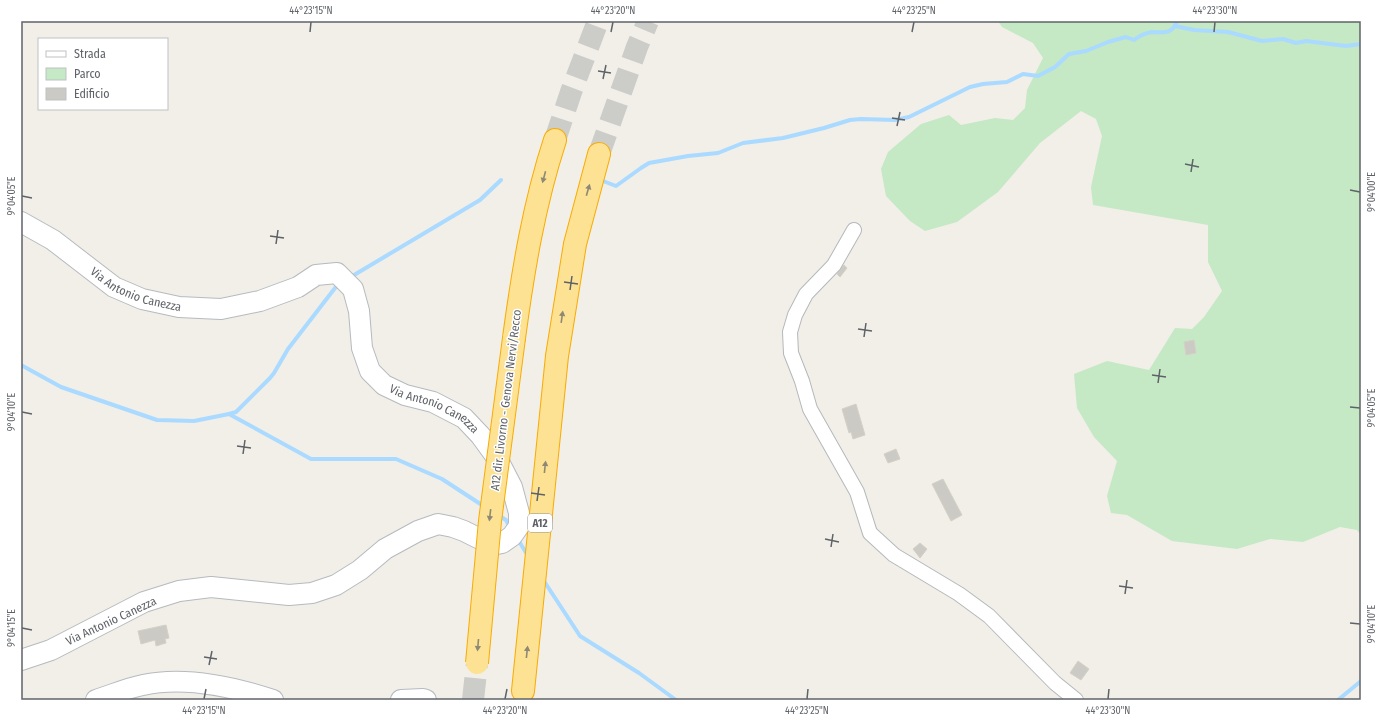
<svg xmlns="http://www.w3.org/2000/svg" width="1382" height="721" font-family="'Fira Sans Condensed',sans-serif">
	<style>
		.green { fill: #c5e8c5 }
		.lines { fill: none; stroke-linecap: round; stroke-linejoin: round }
		.stream { stroke: #aadaff; stroke-width: 4 }
		.building { fill: #cccac5; stroke: #d6d1c6 }
		.highway-tunnel { stroke: #ccccc8; stroke-width: 22; stroke-dasharray: 22 11; stroke-linecap: butt }
		.street-casing { stroke: #b5b8bc; stroke-width: 16 }
		.secondary-casing { stroke: #b6babf; stroke-width: 22 }
		.highway-casing { stroke: #f9ab00; stroke-width: 24 }
		.street { stroke: #fff; stroke-width: 14 }
		.secondary { stroke: #fff; stroke-width: 20 }
		.highway { stroke: #fde293; stroke-width: 22 }
		.highway-bridge-casing { stroke: #f9ab00; stroke-width: 24; stroke-linecap: butt }
		.highway-bridge { stroke: #fde293; stroke-width: 22 }
		.oneway { fill: #8e8975 }
		.ticks { fill: none; stroke: #5f6368; stroke-width: 1.5 }
		.labels { text-anchor: middle; stroke-width: 3; stroke-linejoin: round; paint-order: stroke }
		.shield { fill: #fff; stroke: #8f9295; stroke-width: 1 }
		.shield-label { font-size: 11px; font-weight: bold; fill: #5f6368 }
		.street-label { font-size: 12px; fill: #5f6368; stroke: #fff }
		.neatline { fill: none; stroke: #5f6368; stroke-width: 1.5 }
		.ticks-label { font-size: 10px; text-anchor: middle; fill: #5f6368 }
	</style>
	<rect width="100%" height="100%" fill="#f1efe8"/>
	<path class="green" d="M998,21H1361V535L1357,530L1340,527L1303,542L1270,539L1237,549L1172,541L1127,515L1111,513L1107,496L1117,461L1094,437L1077,408L1074,374L1107,361L1149,370L1175,328L1192,329L1204,317L1222,291L1208,262V225L1093,205L1091,187L1102,136L1096,119L1081,111L1040,143L998,192L957,222L925,231L910,221L886,196L881,169L888,152L921,124L949,115L961,125L995,118L1013,120L1025,108L1027,90L1043,58L1033,43L1002,27Z"/>
	<g class="lines">
		<g class="stream">
			<path d="M1175,26L1194,30L1228,32L1262,41L1283,39L1296,43L1306,41L1346,46L1361,44"/>
			<path d="M603,181L616,186L641,168L649,163L688,156L718,153L743,143L783,138L824,128L850,120L861,119L895,120L909,117L970,87L983,84L1007,82L1023,74L1038,76L1055,67L1069,54L1086,51L1108,42L1126,37L1134,40C1139,36 1146,33 1152,32C1164,32 1172,35 1177,21"/>
			<path d="M349,278L480,200L501,180"/>
			<path d="M21,365L61,387L157,420L194,421L229,414L311,459H396L442,479L485,507"/>
			<path d="M229,414L236,412L270,378L274,373L288,349L335,288L340,284"/>
			<path d="M498,515L506,520L511,529"/>
			<path d="M517,538L528,556"/>
			<path d="M542,578L580,636L639,673L676,700"/>
			<path d="M1338,700L1361,681"/>
		</g>
	</g>
	<g class="building">
		<path d="M844,265L847,268L840,277L837,274Z"/>
		<path d="M1194,340L1196,353L1186,355L1184,342Z"/>
		<path d="M856,404L865,435L853,439L851,432L849,433L842,409Z"/>
		<path d="M896,449L900,459L888,463L884,454Z"/>
		<path d="M943,479L962,515L951,521L932,484Z"/>
		<path d="M920,543L927,549L920,558L913,549Z"/>
		<path d="M166,625L169,638L165,639L166,643L156,646L155,640L141,644L138,631Z"/>
		<path d="M1078,661L1089,669L1081,680L1070,673Z"/>
	</g>
	<g class="lines">
		<g class="highway-tunnel">
			<path d="M555,140L571,92L598,21"/>
			<path d="M599,154L637,47L648,21"/>
			<path d="M473,700L477,663"/>
		</g>
		<defs>
			<path id="street" d="M854,230L834,265L806,294L795,315L790,332L791,353L802,381L810,409L857,492L870,533L894,555L959,594L989,616L1055,683L1076,700"/>
			<g id="secondary">
				<path id="s1" d="M21,222L53,240L114,287L142,299L179,307L221,309L260,301L298,287L316,275L337,273L353,289L359,311L362,348L370,371L384,385L405,395L433,402L464,418L481,436L497,458L512,487L519,513V526L512,536L502,543L497,544L488,543L464,531L453,527L438,524L418,531L385,549L360,570L336,585L312,593L289,595L211,587L179,591L144,602L51,650L21,660"/>
				<path d="M96,700C112,695 127,688 143,685C184,676 234,687 273,700"/>
				<path d="M401,700L423,699L426,700"/>
			</g>
			<g id="highway">
				<path d="M514,338C523,271 534,204 555,140"/>
				<path d="M523,691L557,356L575,244L599,154"/>
			</g>
		</defs>
		<use href="#street" class="street-casing"/>
		<use href="#secondary" class="secondary-casing"/>
		<use href="#highway" class="highway-casing"/>
		<use href="#street" class="street"/>
		<use href="#secondary" class="secondary"/>
		<use href="#highway" class="highway"/>
		<defs>
			<path id="highway-bridge" d="M477,663L490,521L514,338"/>
		</defs>
		<use href="#highway-bridge" class="highway-bridge-casing"/>
		<use href="#highway-bridge" class="highway-bridge"/>
	</g>
	<defs><path id="oneway-solid" d="M-6-.8H1V-3.2L6.5 0L1 3.2V.8H-6Z"/></defs>
	<g class="oneway">
		<use href="#oneway-solid" transform="translate(544 177) rotate(105)"/>
		<use href="#oneway-solid" transform="translate(588 190) rotate(-74)"/>
		<use href="#oneway-solid" transform="translate(562 317) rotate(-82)"/>
		<use href="#oneway-solid" transform="translate(545 467) rotate(-84)"/>
		<use href="#oneway-solid" transform="translate(490 515) rotate(97)"/>
		<use href="#oneway-solid" transform="translate(478 645) rotate(95)"/>
		<use href="#oneway-solid" transform="translate(527 652) rotate(-84)"/>
	</g>
	<path class="ticks" d="M310,32L311,22M611,32L613,22M912,32L914,22M1214,32L1215,22M598,71L611,73M603,79L606,65M892,118L905,120M897,126L900,112M1185,164L1199,167M1191,172L1193,159M1350,190L1360,192M22,196L32,198M270,236L284,238M276,244L278,230M564,282L578,284M570,290L572,276M858,329L872,331M864,337L866,323M1152,375L1166,377M1158,383L1160,369M1350,407L1360,408M22,412L32,414M237,446L251,448M243,454L245,440M531,493L545,495M537,501L539,487M825,539L839,542M831,547L833,534M1119,586L1133,588M1125,594L1127,580M1350,623L1360,624M22,628L32,630M204,657L217,659M209,665L212,651M204,699L206,689M505,699L507,689M807,699L808,689M1108,699L1109,689"/>
	<g class="labels">
		<rect class="shield" x="528" y="514" width="24" height="18" rx="3"/>
		<g class="shield-label">
			<text x="540" y="527">A12</text>
		</g>
		<g class="street-label">
			<text dy="4" stroke="none"><textPath href="#s1" startOffset="135">Via Antonio Canezza</textPath></text>
			<text transform="translate(506 400) rotate(-83)" y="4">A12 dir. Livorno - Genova Nervi/Recco</text>
			<text dy="4" stroke="none"><textPath href="#s1" startOffset="530">Via Antonio Canezza</textPath></text>
			<text transform="translate(111 621) rotate(-25)" y="4">Via Antonio Canezza</text>
		</g>
	</g>
	<rect width="1382" height="721" fill="none" stroke="#ffffff" stroke-width="44"/>
	<rect x="38" y="38" width="130" height="72" fill="#ffffff" stroke="#bfc1c3"/>
	<rect x="46" y="51" width="20" height="6" fill="#ffffff" stroke="#bfc1c3"/>
	<text x="74" y="58" font-size="12" fill="#5f6368">Strada</text>
	<rect x="46" y="68" width="20" height="12" fill="#c5e8c5" stroke="#bfc1c3"/>
	<text x="74" y="78" font-size="12" fill="#5f6368">Parco</text>
	<rect x="46" y="88" width="20" height="12" fill="#cccac5" stroke="#bfc1c3"/>
	<text x="74" y="98" font-size="12" fill="#5f6368">Edificio</text>
	<rect x="22" y="22" width="1338" height="677" class="neatline"/>
	<g class="ticks-label">
		<text x="311" y="14">44°23'15"N</text>
		<text x="613" y="14">44°23'20"N</text>
		<text x="914" y="14">44°23'25"N</text>
		<text x="1215" y="14">44°23'30"N</text>
		<text transform="translate(1371 192) rotate(-90)" y="4">9°04'00"E</text>
		<text transform="translate(11 196) rotate(-90)" y="4">9°04'05"E</text>
		<text transform="translate(1371 408) rotate(-90)" y="4">9°04'05"E</text>
		<text transform="translate(11 412) rotate(-90)" y="4">9°04'10"E</text>
		<text transform="translate(1371 624) rotate(-90)" y="4">9°04'10"E</text>
		<text transform="translate(11 628) rotate(-90)" y="4">9°04'15"E</text>
		<text x="204" y="714">44°23'15"N</text>
		<text x="505" y="714">44°23'20"N</text>
		<text x="807" y="714">44°23'25"N</text>
		<text x="1108" y="714">44°23'30"N</text>
	</g>
</svg>
